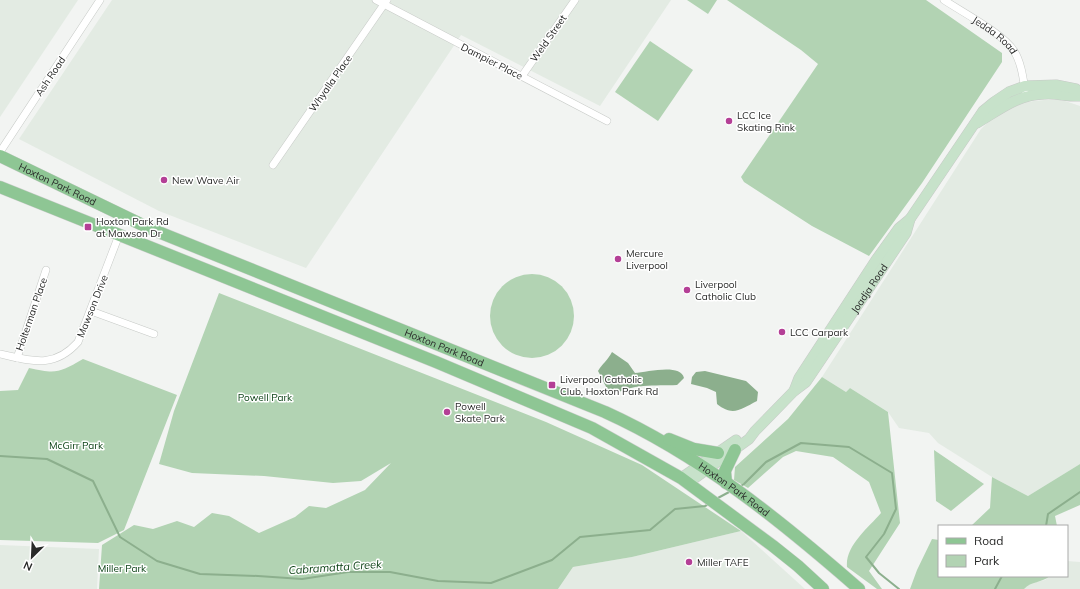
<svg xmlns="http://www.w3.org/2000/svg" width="1080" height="589" font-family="Mulish,sans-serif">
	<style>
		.built { fill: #e3ebe3 }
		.green { fill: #b2d3b3 }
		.water { fill: #8caf8d }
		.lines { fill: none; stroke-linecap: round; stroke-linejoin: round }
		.stream { stroke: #8caf8d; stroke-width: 2 }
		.street-casing { stroke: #c7cac7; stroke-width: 8 }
		.secondary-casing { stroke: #c7cac7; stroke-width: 11 }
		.primary-casing { stroke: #d0d0d0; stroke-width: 13 }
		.street { stroke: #fff; stroke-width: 7 }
		.secondary { stroke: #c7e2ca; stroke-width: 10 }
		.primary { stroke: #8ec694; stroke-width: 12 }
		.poi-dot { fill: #b43f96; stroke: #fff; stroke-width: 1.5 }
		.labels { text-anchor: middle; stroke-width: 3; stroke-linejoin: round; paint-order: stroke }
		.street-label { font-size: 10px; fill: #292a29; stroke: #fff }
		.poi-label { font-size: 10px; fill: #292a29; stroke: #fff; text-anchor: start }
		.park-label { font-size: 10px; fill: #094013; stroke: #fff }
		.water-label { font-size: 11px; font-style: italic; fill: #0b4114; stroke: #fff }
	</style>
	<rect width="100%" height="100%" fill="#f2f4f2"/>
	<g class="built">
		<path d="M0,0H78L0,117Z"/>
		<path d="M112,0H671L600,106L461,35L306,268L159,211L19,139Z"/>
		<path d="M1054,99L1065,101L1080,106V464L1028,496L992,477L938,443L929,433L899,428L888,412L850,388L846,392L822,377L981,129L992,118L1009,108L1024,102Z"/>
		<path d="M741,531L805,589H558L573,567L632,557Z"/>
		<path d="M0,545L99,549L97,589H0Z"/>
		<path d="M1067,561L1080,562V589H1024L1028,584L1045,580L1050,576H1067Z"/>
	</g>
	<g class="green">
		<path d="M687,0H717L708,14Z"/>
		<path d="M727,0H926L1002,53V62L922,183L869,256L812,226L744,182L741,177L818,64L801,50Z"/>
		<path d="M650,41L693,70L658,121L615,92Z"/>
		<circle cx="532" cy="316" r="42"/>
		<path d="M219,293L546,422L642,465L741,531L632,557L573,567L558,589H99L102,545L134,525L153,529L177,521L194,527L212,513L229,516L259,533L295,517L309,506L326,508L365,490L391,463L361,481L333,483L264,476L192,473L159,464L174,411Z"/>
		<path d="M83,359L177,395L124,530L98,543L0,540V391L18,390L29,368C56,374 59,373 83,359Z"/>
		<path d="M822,377L846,392L850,388L888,412L900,523L869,571L882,589H877L847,567C845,546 868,528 881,513L869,482L833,457L796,451L783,457L748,488L734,480L735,467L788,419Z"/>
		<path d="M934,450L984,484L951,511L936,501Z"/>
		<path d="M1080,464V505L1055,516L1057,526H971L990,508L992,477L1028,496Z"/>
		<path d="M932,539L939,540V576H1050C1042,583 1031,581 1024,589H910L917,570Z"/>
	</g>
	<g class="water">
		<path d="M612,352L628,363L635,373C647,372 681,363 684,378L677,385C655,386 631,383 612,396C606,388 603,380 598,371C602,364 608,360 612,352Z"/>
		<path d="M705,371L746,381L758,392L757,401C741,409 733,417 717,404L716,392L707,388L691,384L692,377L696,372Z"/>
	</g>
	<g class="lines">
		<g class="stream">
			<path d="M0,456L47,459L93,481L120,537L157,561L200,574L258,576L302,579L348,572H390L438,581L491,583L552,560L580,537L650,530L675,509L705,506L709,504"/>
			<path d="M739,487L744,484L766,462L801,443L849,447L892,473L896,509L884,534L866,557L879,573L899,589"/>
			<path d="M716,499L731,491"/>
			<path d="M1046,526L1048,514L1080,492"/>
			<path d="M995,589L1002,576"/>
		</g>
		<defs>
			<g id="street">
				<path d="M376,0L607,121"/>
				<path id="s1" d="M944,0C962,12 1004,34 1014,51C1021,62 1023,77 1025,90"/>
				<path d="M522,76L575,0"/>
				<path d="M0,152L100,0"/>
				<path d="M273,165L387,0"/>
				<path d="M91,311L154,334"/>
				<path d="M0,354C32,361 54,369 78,342L119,235"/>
				<path d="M17,358L46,270"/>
			</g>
			<g id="secondary">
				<path d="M977,123C999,110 1018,94 1045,94C1057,93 1068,97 1080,96"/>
				<path d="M794,391L799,378L876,260L899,228L910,219"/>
				<path d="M681,478L736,440"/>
				<path id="s2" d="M688,483L749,439L755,431L794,391L806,382L906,233L910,219L983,111L994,102L1009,92L1025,86L1056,85L1076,89L1080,93"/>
			</g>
			<g id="primary">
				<path id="s3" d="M0,156L151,229L605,412C700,455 781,521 859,589"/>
				<path d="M0,187L436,362L592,428L681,478L773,546L798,566L823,589"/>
				<path d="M669,439L694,449L718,453"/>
				<path d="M726,483L725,471L735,450"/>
			</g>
		</defs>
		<use href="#street" class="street-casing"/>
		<use href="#secondary" class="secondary-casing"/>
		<use href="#primary" class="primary-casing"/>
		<use href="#street" class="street"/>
		<use href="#secondary" class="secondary"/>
		<use href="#primary" class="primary"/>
	</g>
	<g class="poi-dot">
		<circle cx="729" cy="121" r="4"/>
		<circle cx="164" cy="180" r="4"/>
		<rect x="84" y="223" width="8" height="8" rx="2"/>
		<circle cx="618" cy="259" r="4"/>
		<circle cx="687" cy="290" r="4"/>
		<circle cx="782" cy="332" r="4"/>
		<rect x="548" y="381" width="8" height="8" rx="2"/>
		<circle cx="447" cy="412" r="4"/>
		<circle cx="689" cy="562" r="4"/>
	</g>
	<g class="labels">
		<g class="street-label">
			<text dy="4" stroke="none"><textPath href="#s1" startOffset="62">Jedda Road</textPath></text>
			<text transform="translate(548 38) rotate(-55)" y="4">Weld Street</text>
			<text transform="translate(492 61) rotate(27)" y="4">Dampier Place</text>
			<text transform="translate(50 76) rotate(-56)" y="4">Ash Road</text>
			<text transform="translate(330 83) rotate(-55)" y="4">Whyalla Place</text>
			<text dy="4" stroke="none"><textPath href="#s3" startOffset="64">Hoxton Park Road</textPath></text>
			<text dy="4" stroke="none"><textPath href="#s2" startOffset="269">Joadja Road</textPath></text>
			<text transform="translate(92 306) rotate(-68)" y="4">Mawson Drive</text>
			<text transform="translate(31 314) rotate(-71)" y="4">Holterman Place</text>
			<text dy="4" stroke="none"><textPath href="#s3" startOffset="484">Hoxton Park Road</textPath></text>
			<text dy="4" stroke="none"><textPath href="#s3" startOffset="808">Hoxton Park Road</textPath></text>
		</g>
		<g class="poi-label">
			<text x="737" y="119">LCC Ice<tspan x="737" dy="12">Skating Rink</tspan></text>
			<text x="172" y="184">New Wave Air</text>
			<text x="96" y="225">Hoxton Park Rd<tspan x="96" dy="12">at Mawson Dr</tspan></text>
			<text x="626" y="257">Mercure<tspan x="626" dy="12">Liverpool</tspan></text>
			<text x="695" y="288">Liverpool<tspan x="695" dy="12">Catholic Club</tspan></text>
			<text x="790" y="336">LCC Carpark</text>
			<text x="560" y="383">Liverpool Catholic<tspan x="560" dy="12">Club, Hoxton Park Rd</tspan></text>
			<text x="455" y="410">Powell<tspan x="455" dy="12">Skate Park</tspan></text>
			<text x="697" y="566">Miller TAFE</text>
		</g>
		<g class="park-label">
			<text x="265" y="401">Powell Park</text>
			<text x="76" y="449">McGirr Park</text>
			<text x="122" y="572">Miller Park</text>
		</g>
		<g class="water-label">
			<text transform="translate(335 567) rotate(-4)" y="4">Cabramatta Creek</text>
		</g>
	</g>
	<rect x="938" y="525" width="130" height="52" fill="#ffffff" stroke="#a9aaa9"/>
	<rect x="946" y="538" width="20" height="6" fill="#8ec694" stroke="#a9aaa9"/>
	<text x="974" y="545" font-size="12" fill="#292a29">Road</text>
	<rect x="946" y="555" width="20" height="12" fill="#b2d3b3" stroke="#a9aaa9"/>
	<text x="974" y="565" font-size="12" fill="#292a29">Park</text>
	<g transform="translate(32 557) rotate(204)" stroke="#ffffff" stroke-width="3" paint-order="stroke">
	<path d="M0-3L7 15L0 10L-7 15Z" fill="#292a29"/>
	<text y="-6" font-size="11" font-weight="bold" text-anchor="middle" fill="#292a29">N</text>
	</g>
</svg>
